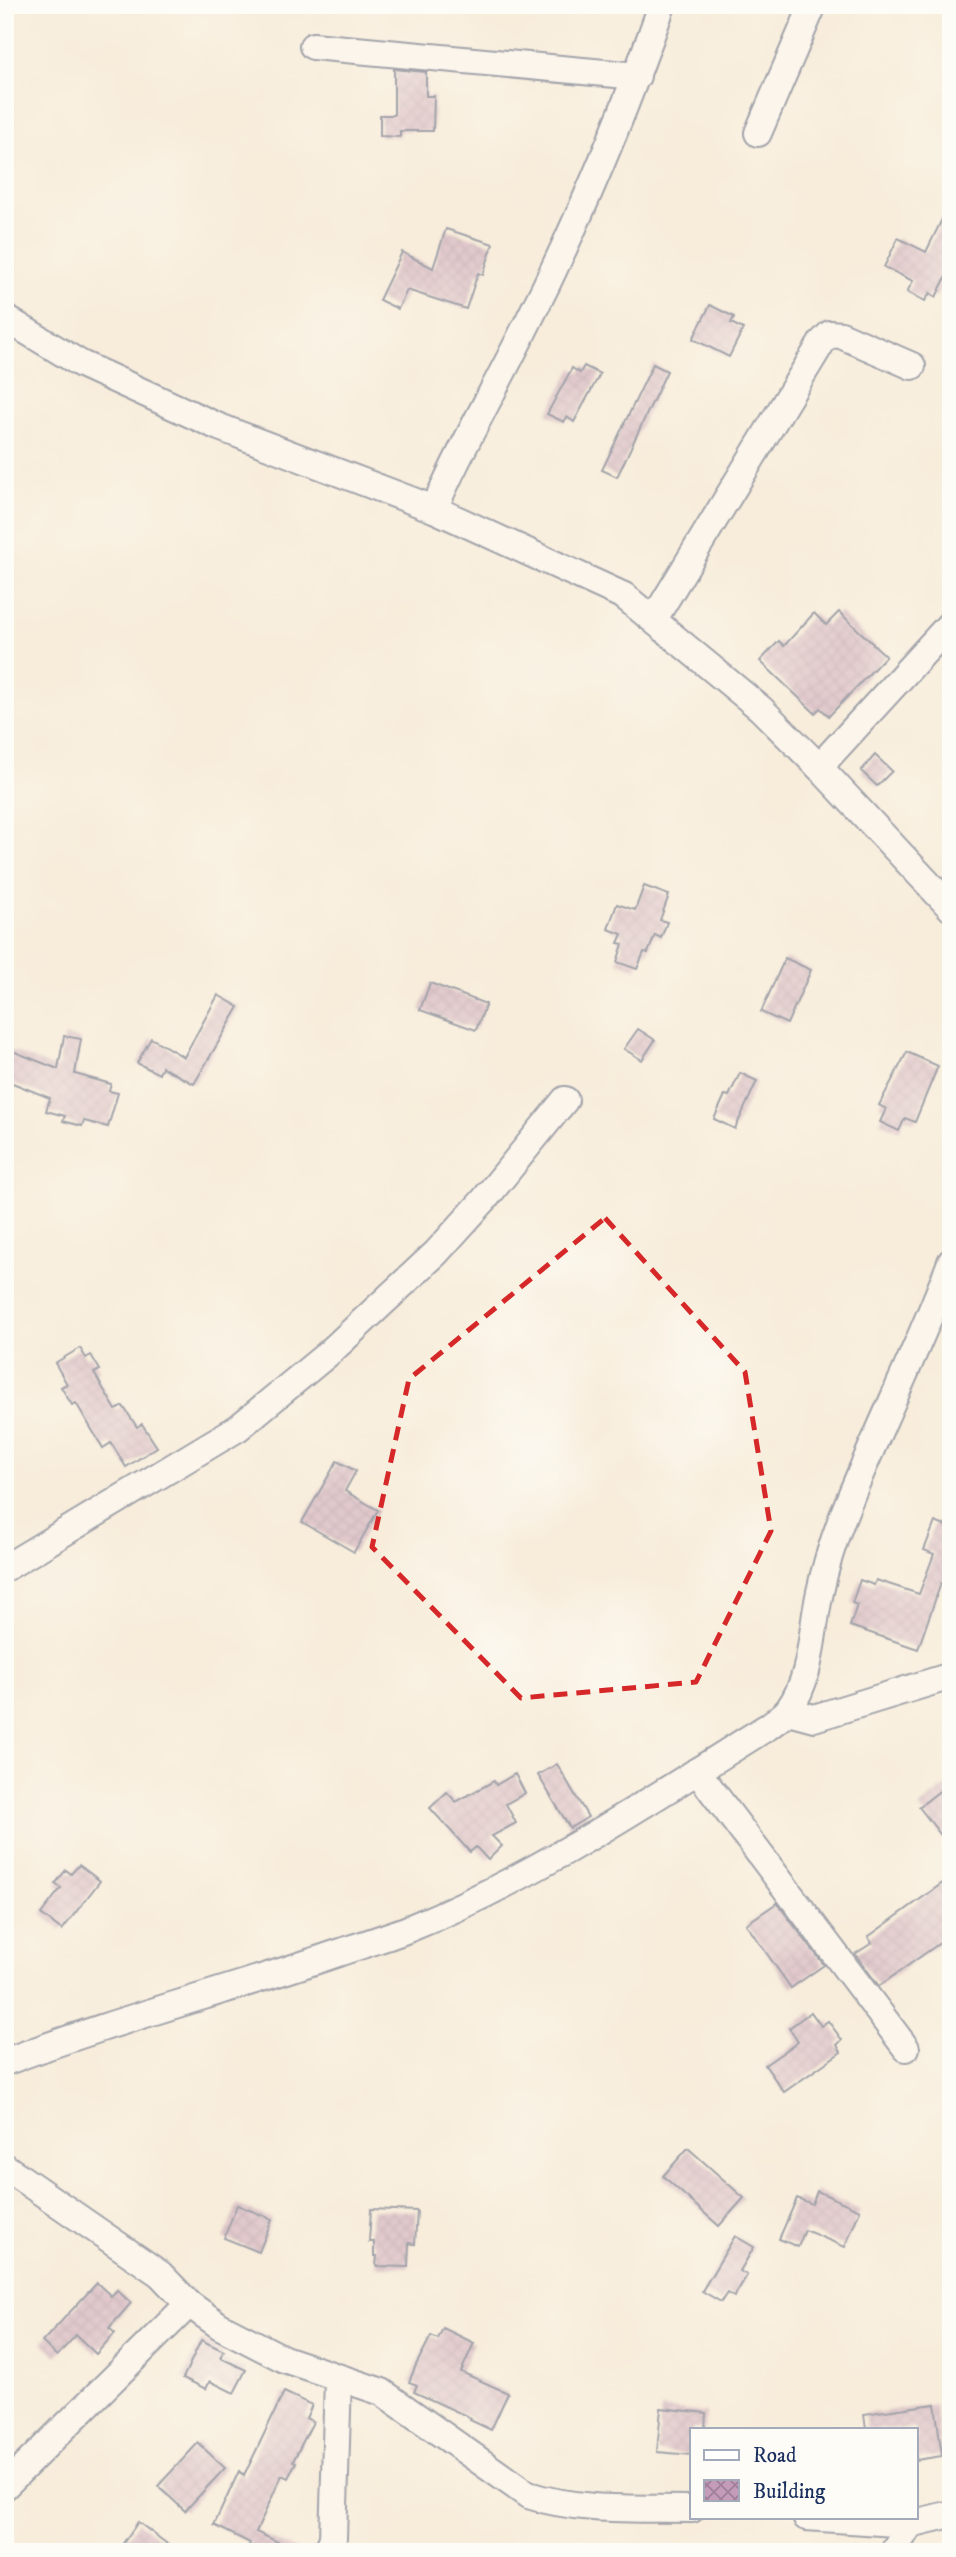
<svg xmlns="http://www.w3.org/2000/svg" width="956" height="2557" font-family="'IM FELL DW Pica',serif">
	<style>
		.building { fill: url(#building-cross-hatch) }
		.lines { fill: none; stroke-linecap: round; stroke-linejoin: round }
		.minor-casing { stroke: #3c4c71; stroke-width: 30 }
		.minor { stroke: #fff; stroke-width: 26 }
		.marked { fill: none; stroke: #d62828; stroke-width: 5; stroke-dasharray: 14 9; stroke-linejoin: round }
	</style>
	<defs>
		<pattern id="building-cross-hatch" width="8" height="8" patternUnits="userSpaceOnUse" patternTransform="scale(1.75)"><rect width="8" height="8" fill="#c59bba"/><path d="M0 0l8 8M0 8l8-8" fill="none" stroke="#9f7f9a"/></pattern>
	</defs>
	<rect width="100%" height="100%" fill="#fdfcf7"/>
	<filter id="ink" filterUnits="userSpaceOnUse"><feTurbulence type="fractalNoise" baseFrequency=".0143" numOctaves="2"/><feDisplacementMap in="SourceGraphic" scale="14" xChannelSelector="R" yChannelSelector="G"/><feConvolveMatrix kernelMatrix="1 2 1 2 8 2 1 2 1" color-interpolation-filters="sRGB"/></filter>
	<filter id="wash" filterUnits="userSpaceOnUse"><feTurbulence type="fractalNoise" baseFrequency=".00686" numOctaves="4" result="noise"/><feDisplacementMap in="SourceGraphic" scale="28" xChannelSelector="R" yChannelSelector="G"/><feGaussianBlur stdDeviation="1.57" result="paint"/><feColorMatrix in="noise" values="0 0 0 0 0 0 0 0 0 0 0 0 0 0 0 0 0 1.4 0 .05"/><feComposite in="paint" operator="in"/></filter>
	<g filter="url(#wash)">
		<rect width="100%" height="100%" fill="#f8eddb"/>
		<g id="blocks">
			<g class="building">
				<path d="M394,69L426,72V96H434L433,131H400V137L380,136V115H394Z"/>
				<path d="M951,201V267L936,297L930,293L925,301L907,292L913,281L884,267L898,238L926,252Z"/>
				<path d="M446,229L493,244L483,275L478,273L466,309L407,290L398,309L379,300L402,252L433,268Z"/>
				<path d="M710,305L734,317L731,323L743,329L729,357L693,339Z"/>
				<path d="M653,364L667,371L617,477L602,470Z"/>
				<path d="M584,366L600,374L574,422L567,417L564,422L547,414L572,368L580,373Z"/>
				<path d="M839,612L886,656L829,716L820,708L815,713L760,661L779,641L784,646L814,613L826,625Z"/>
				<path d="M875,755L892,771L877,786L861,771Z"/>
				<path d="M644,886L669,895L660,920L667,922L661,938L655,935L648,953L644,952L637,969L617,962L623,944L618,943L622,934L608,929L617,904L635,910Z"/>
				<path d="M785,958L811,970L787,1024L761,1012Z"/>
				<path d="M430,983L486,1004L476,1030L420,1010Z"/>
				<path d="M218,995L239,1007L194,1084L162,1067L159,1074L137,1063L151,1038L184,1057Z"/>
				<path d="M638,1029L655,1040L642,1060L624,1049Z"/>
				<path d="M64,1036L81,1039L75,1074L111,1084L109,1091L118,1093L108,1127L84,1121L82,1126L63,1121L65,1116L46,1111L50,1098L5,1080V1048L58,1069Z"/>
				<path d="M907,1052L938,1066L915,1122L905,1118L899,1131L880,1122L886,1109L879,1105Z"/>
				<path d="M740,1073L757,1081L735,1129L714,1119L725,1095L729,1096Z"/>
				<path d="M80,1348L86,1358L91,1355L100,1370L94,1373L116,1410L123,1406L137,1427L142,1424L157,1447L126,1467L111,1443L103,1448L76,1403L72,1405L61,1387L67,1384L55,1363Z"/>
				<path d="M337,1461L356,1471L345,1491L378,1510L354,1552L302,1522Z"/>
				<path d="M949,1515L951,1587L941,1583L918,1649L850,1626L857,1605L852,1603L860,1580L874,1585L876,1580L919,1594L934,1554L924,1550L935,1522L945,1526Z"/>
				<path d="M557,1764L588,1817L570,1828L538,1775Z"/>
				<path d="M515,1774L525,1793L506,1804L516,1823L492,1836L502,1846L488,1860L476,1847L470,1852L430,1808L447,1792L456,1802L494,1781L496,1785Z"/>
				<path d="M951,1782V1848L919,1807Z"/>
				<path d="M79,1865L100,1881L62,1930L41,1914L61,1888L55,1884L66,1870L71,1874Z"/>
				<path d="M951,1877V1935L879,1986L855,1954L872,1943L868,1937Z"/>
				<path d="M777,1903L824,1965L791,1988L746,1924Z"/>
				<path d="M811,2012L821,2026L828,2021L842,2040L837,2045L841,2052L784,2092L765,2065L798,2042L789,2028Z"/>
				<path d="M688,2148L744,2198L719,2226L663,2176Z"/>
				<path d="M817,2191L860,2210L845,2247L805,2230L798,2247L779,2239L797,2198L812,2204Z"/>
				<path d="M237,2205L272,2219L259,2252L224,2238Z"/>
				<path d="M371,2209L417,2211L415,2244L409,2243L408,2267L376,2266L377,2256H374V2242H369Z"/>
				<path d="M735,2236L754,2247L740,2271L747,2275L734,2297L727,2293L721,2302L702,2291Z"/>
				<path d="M97,2283L111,2296L117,2290L131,2303L109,2328L115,2333L96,2354L76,2335L57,2356L42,2342Z"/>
				<path d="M443,2328L474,2343L461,2372L508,2393L491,2430L470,2420L471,2418L414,2392L417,2385L409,2382L416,2365L431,2336L438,2339Z"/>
				<path d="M201,2340L224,2351L221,2358L246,2370L234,2393L210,2381L206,2389L183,2378Z"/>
				<path d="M284,2392L312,2405L306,2418L313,2422L293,2461L296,2462L288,2478L282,2475L256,2532L300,2552H246L250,2543L214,2525L239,2471L244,2476Z"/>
				<path d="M935,2404L942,2456L916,2460V2429H866L864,2414Z"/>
				<path d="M661,2408L706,2413L705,2429H692V2455L657,2452Z"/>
				<path d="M198,2443L225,2468L185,2511L158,2486Z"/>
				<path d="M138,2522L178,2552H117Z"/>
			</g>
		</g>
	</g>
	<g filter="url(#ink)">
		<use href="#blocks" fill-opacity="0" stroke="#3c4c71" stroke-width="2"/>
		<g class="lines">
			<defs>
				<g id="minor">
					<path d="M313,46L637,76"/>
					<path d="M758,133L813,5"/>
					<path d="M5,318L81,364L219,427L434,509L624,596L761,709L819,767L951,908"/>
					<path d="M434,509C461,447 495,389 525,328C578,224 623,116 662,5"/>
					<path d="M654,619L822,342L830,334L841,335L912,366"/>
					<path d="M819,767L951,623"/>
					<path d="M5,1568L238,1428L330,1352L436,1253L484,1200L565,1100"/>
					<path d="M788,1711L814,1718L951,1676"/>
					<path d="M697,1771L906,2048"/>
					<path d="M5,2062C114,2020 228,1991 338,1953C361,1945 385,1938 408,1929C536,1877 652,1799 769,1726C775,1721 784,1716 789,1709C813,1676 811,1630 820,1592C831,1538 854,1488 876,1438C902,1379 929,1321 951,1262"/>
					<path d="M5,2167L160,2274L189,2304L220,2326L284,2359L382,2392L528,2495C581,2512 637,2508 692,2509"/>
					<path d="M5,2486L189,2304"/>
					<path d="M806,2517L910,2524L951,2514"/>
					<path d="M327,2552L333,2538L338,2379"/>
					<path d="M893,2552L910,2524"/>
				</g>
			</defs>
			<use href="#minor" class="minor-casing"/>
			<use href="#minor" class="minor"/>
		</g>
	</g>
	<path d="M0 0H956V2557H0ZM605,1218L745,1372L771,1531L696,1682L521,1698L372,1547L409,1379Z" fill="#f8eddb" fill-opacity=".55" fill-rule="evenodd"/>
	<path class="marked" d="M605,1218L745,1372L771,1531L696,1682L521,1698L372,1547L409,1379Z"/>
	<rect width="956" height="2557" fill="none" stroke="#fdfcf7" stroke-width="28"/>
	<rect x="690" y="2428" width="228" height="91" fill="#fdfcf7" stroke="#a3aaba" stroke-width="2"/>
	<rect x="704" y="2450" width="35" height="10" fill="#ffffff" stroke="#a3aaba" stroke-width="2"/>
	<text x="753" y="2462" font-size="21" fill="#1b2f5e">Road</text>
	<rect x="704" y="2480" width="35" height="21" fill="url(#building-cross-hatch)" stroke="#a3aaba" stroke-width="2"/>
	<text x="753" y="2498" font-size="21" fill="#1b2f5e">Building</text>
</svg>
